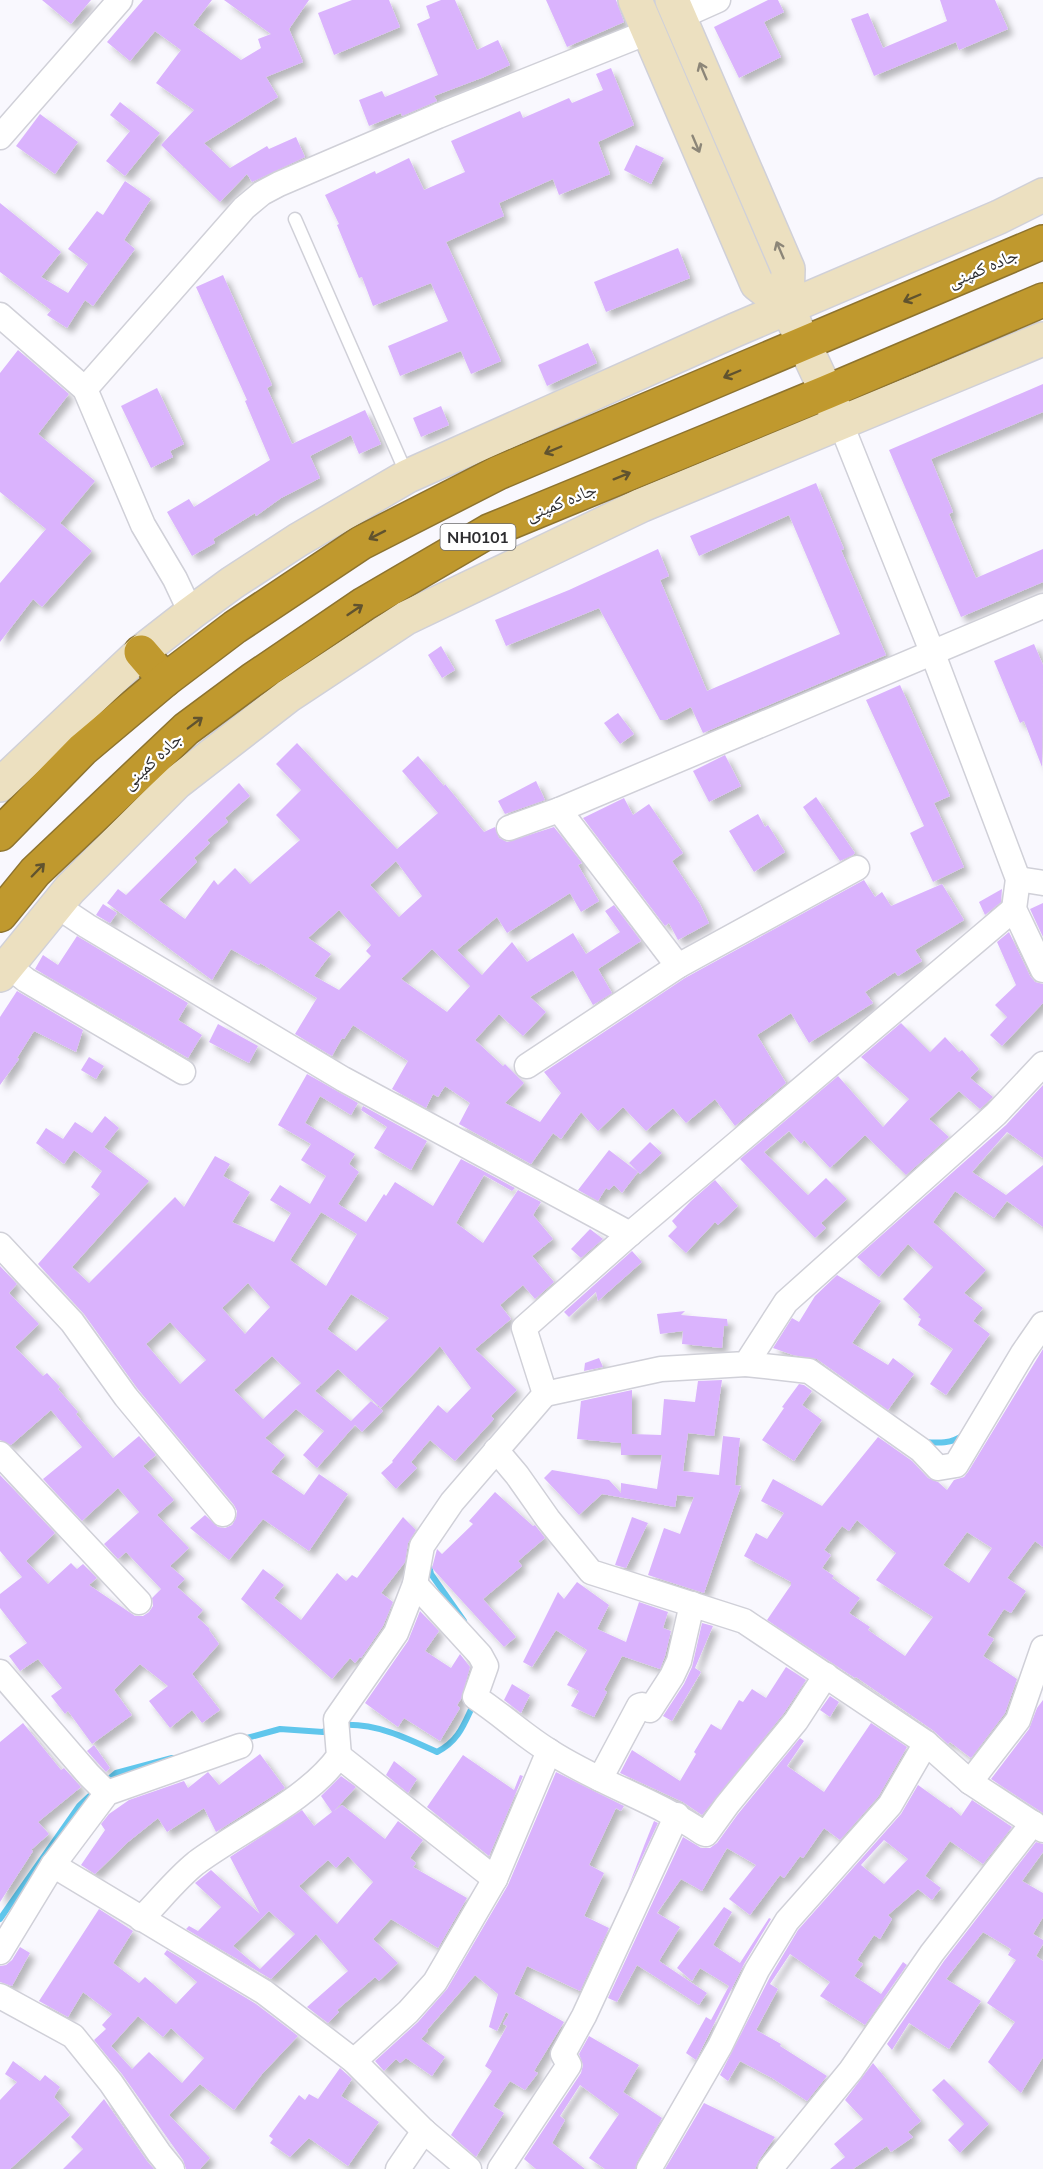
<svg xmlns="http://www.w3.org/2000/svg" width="1043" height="2169" font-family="Lato,'Noto Naskh Arabic',sans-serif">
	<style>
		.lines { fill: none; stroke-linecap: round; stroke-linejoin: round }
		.stream { stroke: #60c6ec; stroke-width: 6 }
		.building { fill: #dab3fd; fill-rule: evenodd; filter: url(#shadow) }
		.lane-casing { stroke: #d0d0d8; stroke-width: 15 }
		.street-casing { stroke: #d0d0d8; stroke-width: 27 }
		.secondary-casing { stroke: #d0d0d8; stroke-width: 36 }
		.highway-casing { stroke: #8d732f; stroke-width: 36 }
		.lane { stroke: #fff; stroke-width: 12 }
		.street { stroke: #fff; stroke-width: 24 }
		.secondary { stroke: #ece0c0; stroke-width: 33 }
		.highway { stroke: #c0992e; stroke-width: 33 }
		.oneway { stroke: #8c8678 }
		.oneway2 { stroke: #60532f }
		.labels { text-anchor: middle; stroke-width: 4.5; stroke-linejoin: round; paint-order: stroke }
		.shield { fill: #fff; stroke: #6c6c6e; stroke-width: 1.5 }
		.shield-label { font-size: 16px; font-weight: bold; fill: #2d2d30 }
		.street-label { font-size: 18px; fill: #2d2d30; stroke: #fff }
	</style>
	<defs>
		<filter id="shadow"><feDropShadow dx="5.5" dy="5.5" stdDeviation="3" flood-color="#0004"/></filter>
	</defs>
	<rect width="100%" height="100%" fill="#f9f8fe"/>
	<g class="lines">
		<g class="stream">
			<path d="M924,1442C938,1443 952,1444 963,1435"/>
			<path d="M428,1561L431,1574L464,1621"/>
			<path d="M342,1725C376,1723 407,1738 437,1752C459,1741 464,1724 474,1703"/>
			<path d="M243,1739L280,1729L323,1732L332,1726"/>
			<path d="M104,1783L116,1773L172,1758"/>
			<path d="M0,1919L79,1806L96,1790"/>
		</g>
	</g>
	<g class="building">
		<path d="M42,0H91L71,24Z"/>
		<path d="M143,0H212L193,25L241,60L261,48L258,39L271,34L224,0H309L289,29L303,62L266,77L278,97L204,143L230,168L267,146L269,149L296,137L305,157L252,182L247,174L220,202L161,145L194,110L156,83L181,50L155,31L130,61L107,42Z"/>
		<path d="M352,0H389L400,27L334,55L318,13Z"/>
		<path d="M441,0H455L477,50L498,40L510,65L484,77L434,96L437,101L402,116L401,113L369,126L359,100L382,91L385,97L438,75L417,24L430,18L426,6Z"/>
		<path d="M546,0H616L624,22L567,47Z"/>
		<path d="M768,0H778L784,12L764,22L781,57L739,78L714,27Z"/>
		<path d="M940,0H995L1008,29L959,50L956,42L874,76L851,19L868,13L883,48L947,21Z"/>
		<path d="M611,68L634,125L598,142L610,174L559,195L553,179L499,203L504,216L446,242L501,361L471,374L461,351L400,376L388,346L448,321L431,283L373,306L362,277L359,278L337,225L339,224L325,195L375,171L376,174L409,158L424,190L465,172L451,141L520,111L523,118L569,98L572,103L603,90L596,74Z"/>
		<path d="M120,102L160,133L125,176L106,161L130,131L110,115Z"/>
		<path d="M40,114L78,142L55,174L16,146Z"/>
		<path d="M636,145L664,158L651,184L624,170Z"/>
		<path d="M125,181L151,199L124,240L135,249L93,306L85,300L67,328L47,315L51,310L0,272V203L61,252L41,277L68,293L88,264L68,249L97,211L103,215Z"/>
		<path d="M678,248L690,278L606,312L594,282Z"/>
		<path d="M223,275L272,385L267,388L292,444L365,410L381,444L359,454L351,435L310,456L320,478L281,498L256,516L255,513L213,539L215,543L192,556L167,512L189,499L194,507L270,460L245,401L247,400L196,287Z"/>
		<path d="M588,343L597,363L547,386L538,365Z"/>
		<path d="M18,350L69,394L38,434L95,481L60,523L92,551L42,607L33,599L0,642V583L46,529L0,492V373Z"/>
		<path d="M1043,384V412L931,459L953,512L949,514L976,578L1043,549V582L961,617L889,450Z"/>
		<path d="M157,388L184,444L170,451L173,457L151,468L121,406Z"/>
		<path d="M441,406L449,425L421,437L413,418Z"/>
		<path d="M816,483L844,549L841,550L886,655L703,733L691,707L666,720H660L599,608L506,646L495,620L569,590L658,549L669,576L660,580L707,691L840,634L789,515L699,556L690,536Z"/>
		<path d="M1034,644L1043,665L1042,767L1024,721L1020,723L994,661Z"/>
		<path d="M441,646L455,670L442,678L428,655Z"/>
		<path d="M900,685L950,796L934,803L964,867L933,882L910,833L924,826L866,700Z"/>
		<path d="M618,713L634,734L620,744L604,723Z"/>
		<path d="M297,743L397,849L438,813L402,771L418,756L444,786L445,784L484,832L495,827L499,838L507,842L554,827L582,863L578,865L599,901L581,912L570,893L507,933L497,917L457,950L482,975L512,942L527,962L573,933L586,954L620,932L605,911L614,905L641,941L598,969L612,993L593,1005L573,970L530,997L546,1012L523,1036L499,1014L475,1040L503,1066L505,1064L524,1083L505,1103L540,1122L561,1093L544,1072L685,978L864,880L875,897L882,892L891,906L942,884L964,920L915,950L922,961L898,976L895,972L865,992L873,1003L809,1043L791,1013L757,1035L786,1083L735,1126L715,1099L686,1123L673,1108L646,1131L623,1107L598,1131L581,1112L561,1139L553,1133L531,1164L459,1124L470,1103L445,1086L438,1097L433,1094L426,1108L392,1089L408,1061L353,1025L344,1039L342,1038L332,1056L295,1034L317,998L260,963L259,965L231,949L212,980L107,903L118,889L126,895L239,783L250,796L225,818L228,822L207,840L210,843L194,858L197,862L159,900L185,919L214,880L218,885L235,868L250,884L300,840L276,815L301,790L276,764ZM396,861L422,896L399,917L370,885ZM339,910L371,945L366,951L371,956L339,990L314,976L331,954L308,938ZM432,949L470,986L447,1012L401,979Z"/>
		<path d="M725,755L741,786L709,802L693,771Z"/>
		<path d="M536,781L545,800L505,814L498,801Z"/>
		<path d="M816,797L855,853L853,855L840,861L803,807Z"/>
		<path d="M624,798L633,815L649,804L683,853L672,861L700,904L709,923L678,940L669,923L665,926L583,818Z"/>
		<path d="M758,814L765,827L768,825L785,852L754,872L729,831Z"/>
		<path d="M1002,889L1001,902L985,915L979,902Z"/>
		<path d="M1043,903V937L1030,909Z"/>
		<path d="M103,904L117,913L110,923L96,915Z"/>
		<path d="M1009,932L1030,976L1035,982L1043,984V1003L1002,1046L990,1035L1007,1017L995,1005L1016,985L997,942Z"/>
		<path d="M77,936L188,1003L178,1020L202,1035L188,1058L35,969L43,955L58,965Z"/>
		<path d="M17,991L83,1030L76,1052L34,1031L17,1058L19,1059L0,1085V1017Z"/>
		<path d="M901,1023L930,1052L945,1037L959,1052L962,1050L979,1069L970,1078L993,1097L980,1109L959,1091L929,1119L949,1137L906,1175L865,1135L830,1168L804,1140L801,1144L789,1131L764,1152L808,1195L826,1178L847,1199L821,1223L826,1228L815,1238L740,1159L838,1076L883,1127L909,1099L861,1057Z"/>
		<path d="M218,1024L258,1046L249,1063L209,1042Z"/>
		<path d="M89,1057L104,1066L96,1079L81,1070Z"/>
		<path d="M307,1074L358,1103L351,1115L320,1096L305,1123L355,1154L349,1164L359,1172L338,1204L366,1222L384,1194L386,1196L395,1182L433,1206L461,1159L515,1188L512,1191L484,1175L456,1223L483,1243L518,1190L541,1202L533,1215L553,1239L532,1256L554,1282L535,1299L523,1285L500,1305L511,1319L475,1349L517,1390L491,1416L494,1419L455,1461L430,1440L411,1462L417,1468L396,1489L381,1473L393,1462L392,1461L438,1405L447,1413L471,1388L440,1346L381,1408L338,1369L315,1391L351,1421L371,1401L383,1411L362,1432L355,1425L317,1468L303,1455L324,1431L296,1409L265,1438L285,1455L271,1472L304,1495L319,1474L348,1494L309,1551L263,1519L229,1560L190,1528L205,1515L218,1527L225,1528L232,1525L236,1518L237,1511L234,1505L137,1388L84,1314L38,1264L100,1194L91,1187L102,1171L74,1150L64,1164L36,1143L46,1128L63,1139L75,1122L92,1133L105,1116L119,1128L104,1147L149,1181L72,1267L89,1283L175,1197L184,1207L215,1156L230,1164L223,1176L250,1192L232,1222L274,1242L291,1213L270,1200L280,1185L310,1204L326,1176L301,1160L311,1144L278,1125ZM321,1212L357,1234L326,1286L290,1260ZM248,1283L270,1307L245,1334L222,1308ZM351,1294L389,1318L356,1351L327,1329ZM170,1322L206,1360L180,1384L146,1344ZM272,1356L301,1383L263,1419L234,1390Z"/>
		<path d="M1043,1085V1158L1007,1132L972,1172L1006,1195L1043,1165V1227L1007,1201L994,1218L955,1191L933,1222L986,1270L964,1293L983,1308L973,1321L990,1334L946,1395L930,1384L953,1349L918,1325L921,1319L918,1317L920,1315L903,1299L933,1267L908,1244L879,1277L857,1257L1006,1125Z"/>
		<path d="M363,1106L427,1141L411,1170L374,1148L387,1127L361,1110Z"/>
		<path d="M650,1142L662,1153L640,1174L629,1163Z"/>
		<path d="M609,1150L638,1172L622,1193L614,1185L609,1190L606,1188L598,1201L578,1190Z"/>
		<path d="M715,1180L738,1206L718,1225L715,1222L686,1253L668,1236L677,1227L672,1221L691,1201Z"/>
		<path d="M590,1229L603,1239L581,1258L571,1249Z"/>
		<path d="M632,1251L642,1262L598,1301L596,1292L569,1317L564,1312Z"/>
		<path d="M0,1266L17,1284L9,1293L39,1324L15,1347L43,1376L47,1373L60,1387L58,1389L78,1412L76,1414L113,1458L139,1436L156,1455L143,1466L174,1500L157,1515L189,1548L170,1566L185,1579L177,1587L203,1610L197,1617L210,1629L209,1630L219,1644L192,1674L220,1710L202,1723L192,1710L170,1728L149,1701L168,1686L140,1664L114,1690L132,1715L92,1744L68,1711L65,1714L51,1696L62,1688L38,1659L20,1671L9,1656L27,1643L0,1608V1594L22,1577L0,1551V1475L55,1533L26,1561L48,1584L71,1563L77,1569L83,1564L97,1578L89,1585L135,1616H143L149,1612L153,1606L152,1598L161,1589L126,1552L118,1559L104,1544L139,1512L118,1488L82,1521L43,1479L82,1447L51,1410L11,1445L0,1440Z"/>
		<path d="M837,1275L881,1301L852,1343L888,1365L893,1358L914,1374L888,1410L817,1359L793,1355L773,1348L792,1318L799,1322L815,1296Z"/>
		<path d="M685,1311L681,1315L727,1319L728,1326H724L722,1348L682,1344L683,1331L660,1334L657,1314Z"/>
		<path d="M1043,1349V1547L1035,1541L1007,1578L1026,1591L1011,1613L1004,1609L987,1635L994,1639L983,1656L1017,1679L1005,1713L971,1758L950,1742L948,1744L934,1731L856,1677L855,1678L767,1620L791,1585V1582L744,1556L756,1533L767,1539L784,1513L761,1501L773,1479L822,1506L878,1437L912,1461L928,1478L938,1482L947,1490L954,1480L964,1477L968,1472ZM857,1520L896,1553L876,1580L933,1617L905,1656L868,1630L870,1627L849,1613L860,1598L832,1578L834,1576L822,1568L831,1555L824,1550L842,1526L849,1531ZM967,1532L992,1548L969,1583L943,1565Z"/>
		<path d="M599,1358L603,1367L584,1371L585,1363Z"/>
		<path d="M722,1380L714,1436L688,1433L683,1471L719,1475L723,1436L740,1438L735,1485L741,1486L704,1593L648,1575L664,1528L680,1534L694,1497L677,1495L675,1507L602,1494L579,1515L544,1478L552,1470L609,1480L621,1493V1483L657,1489L662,1455H621V1443L577,1439L581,1401L632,1390V1434L661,1435L664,1399L695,1402L698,1381Z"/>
		<path d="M799,1384L804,1385L812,1391L802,1405L822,1420L794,1461L762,1440L784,1408L782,1407Z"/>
		<path d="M495,1492L533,1526L535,1525L545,1538L518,1561L522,1566L483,1599L516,1637L504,1647L432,1568L437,1549L442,1554L473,1524L469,1521Z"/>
		<path d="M403,1517L416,1530L408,1543L405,1562L381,1593L393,1602L383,1626L361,1658L360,1657L355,1663L350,1658L332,1679L241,1599L263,1569L284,1585L274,1598L301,1620L337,1573L346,1581L352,1575L357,1578Z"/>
		<path d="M632,1517L648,1523L626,1568L615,1565Z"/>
		<path d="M577,1582L609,1605L597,1629L626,1642L639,1602L668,1612L663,1628L671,1631L665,1656L660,1669L622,1656L604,1690L607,1692L594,1717L571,1706L579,1691L567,1685L587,1650L556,1630L532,1667L523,1662L558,1592L564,1599Z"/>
		<path d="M420,1611L439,1631L425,1651L451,1668L460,1654L470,1667L461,1699L457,1705L460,1708L440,1741L404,1718L398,1727L365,1703L408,1641Z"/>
		<path d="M702,1623L713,1626L695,1668L701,1672L672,1721L663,1716L684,1684L692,1667Z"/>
		<path d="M786,1667L806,1680L784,1713L702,1815L683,1802L620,1773L632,1750L680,1781L696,1754L694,1752L711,1724L721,1730L739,1700L743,1702L752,1689L766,1698Z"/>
		<path d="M512,1684L530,1695L521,1713L504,1700Z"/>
		<path d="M830,1696L839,1702L830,1717L820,1710Z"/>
		<path d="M1043,1700V1813L991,1779L1029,1729L1037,1708Z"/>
		<path d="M23,1723L61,1770L64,1768L81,1787L38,1822L49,1834L31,1850L33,1851L0,1902V1742Z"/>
		<path d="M871,1723L907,1747L878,1797L840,1840L824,1828L803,1858L800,1856L784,1878L780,1875L750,1915L729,1899L756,1865L727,1848L702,1891L681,1879L657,1913L680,1927L659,1961L707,1993L699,2005L637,1965L617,2002L608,1998L683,1837L701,1848H710L717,1843L738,1814L800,1738L804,1741L787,1766L824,1792Z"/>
		<path d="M94,1745L110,1768L106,1772L87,1751Z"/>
		<path d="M260,1754L285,1788L216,1832L204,1808L167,1832L158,1818L128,1842L95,1874L81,1865L105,1830L101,1824L109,1814L129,1800L184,1781L188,1788L208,1772L219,1785Z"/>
		<path d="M463,1755L514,1790L520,1775L523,1776L489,1856L427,1807Z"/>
		<path d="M394,1761L417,1779L408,1793L386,1775Z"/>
		<path d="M556,1772L624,1806L621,1811L616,1808L589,1865L604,1873L584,1916L609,1928L580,1991L527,1966L514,1994L564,2022L534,2071L538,2073L525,2090L510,2081L493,2106L504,2113L476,2157L451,2135L492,2071L485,2066L507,2026L503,2024L509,2014L506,2012L497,2031L489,2027L498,1994L475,1975L427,2030L428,2031L421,2039L445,2057L432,2076L406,2058L400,2063L396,2059L384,2071L375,2061L418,2022L447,1989L508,1885Z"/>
		<path d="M341,1776L356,1787L334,1811L342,1805L385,1839L398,1821L423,1840L410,1858L416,1863L413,1867L467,1898L438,1948L391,1919L373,1939L398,1963L379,1981L375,1977L337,2010L339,2012L328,2023L307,2007L348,1971L316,1934L271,1979L186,1929L189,1926L198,1931L221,1907L195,1883L211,1870L260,1914L230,1857L302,1810L314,1826L332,1812L321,1796ZM348,1856L373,1882L337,1924L299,1886L328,1860L336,1868ZM269,1911L295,1934L260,1969L233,1946Z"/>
		<path d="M918,1785L950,1808L951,1807L961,1816L972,1800L1012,1827L983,1864L950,1841L925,1876L941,1888L932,1900L918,1889L888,1915L892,1919L880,1939L874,1935L857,1960L863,1964L854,1976L881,1994L903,1962L907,1965L865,2025L820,1996L830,1982L790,1954L770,1984L778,1989L756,2030L781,2044L780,2046L827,2076L807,2101L772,2078L740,2061L728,2081L720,2075L770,1977L798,1930L901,1814ZM884,1840L908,1859L884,1884L861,1865Z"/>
		<path d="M654,1821L658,1823L628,1888L644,1846Z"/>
		<path d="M1036,1842L1043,1844V1852L1022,1881L1043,1893V1917L1033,1934L1043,1940V1944L1036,1956L1043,1961V2057L1021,2093L988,2062L1015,2022L987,2003L1016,1960L1008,1955L1011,1949L983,1932L946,1979L981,2001L949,2049L909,2023L892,2050L887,2044L944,1961Z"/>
		<path d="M724,1907L732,1912L713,1945L740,1963L769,1918L771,1919L744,1964L696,2060L686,2053L706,2017L711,2020L729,1986L700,1968L692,1981L677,1968Z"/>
		<path d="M99,1909L133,1931L113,1963L139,1983L145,1977L176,2004L197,1982L164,1954L167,1950L256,2004L298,2036L262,2074L234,2110L200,2084L169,2115L210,2158L200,2169H186L183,2160L122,2074L94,2040L106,2029L102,2025L112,2014L83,1992L68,2017L39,2001ZM138,2016L163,2037L171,2028L204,2058L182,2083L149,2052L132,2069L111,2046Z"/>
		<path d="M20,1947L30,1953L12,1986L0,1982V1966L6,1965L12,1960Z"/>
		<path d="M589,2036L639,2065L623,2092L662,2118L637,2162L635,2169H605L589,2158L619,2114L580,2085L560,2116L565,2120L552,2143L585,2169H536L524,2159L581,2073L583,2065L579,2054Z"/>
		<path d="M13,2061L40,2081L45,2075L60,2087L54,2097L70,2115L10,2169H0V2100L17,2082L5,2074Z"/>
		<path d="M873,2063L921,2121L908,2132L913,2137L891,2152L887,2146L853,2169H830L845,2157L834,2144L863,2119L845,2100Z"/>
		<path d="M340,2068L352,2079L341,2096L379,2122L348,2166L309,2138L290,2157L270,2143L273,2139L269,2136L299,2095L305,2100L309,2094L318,2099Z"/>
		<path d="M944,2079L989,2124L960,2153L948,2140L964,2124L932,2090Z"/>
		<path d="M104,2099L147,2161L154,2169H63L83,2149L71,2137Z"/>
		<path d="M704,2103L775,2137L759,2160L755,2169H665Z"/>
	</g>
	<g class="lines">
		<defs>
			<path id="lane" d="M295,219L407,475"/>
			<g id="street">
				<path d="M680,17L718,0"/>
				<path d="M0,137L120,0"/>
				<path d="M0,315L85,389L143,525L175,579L191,613"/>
				<path d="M85,389L244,208L262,193L279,184L438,116L648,32"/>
				<path d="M841,424L933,654L1018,879L1014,909L1043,970"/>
				<path d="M559,810L678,966"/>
				<path d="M509,828L559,810L1043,606"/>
				<path d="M1018,879L1043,883"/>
				<path d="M57,906L87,926L343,1079L630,1234"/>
				<path d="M7,965L26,980L183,1072"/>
				<path d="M527,1066L678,966L857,868"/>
				<path d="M0,1245L72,1322L126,1397L223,1514"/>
				<path d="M746,1364L809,1371L921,1450L938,1468L956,1465L1023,1353L1043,1324"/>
				<path d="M545,1394L661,1369L746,1364L786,1302L996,1114L1043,1064"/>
				<path d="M496,1450L517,1475L548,1519L591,1572L744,1621L926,1743L970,1782L1043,1830"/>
				<path d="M0,1454L139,1602"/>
				<path d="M415,1584L480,1655L486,1666L475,1697C501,1714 523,1735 549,1751C598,1783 655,1800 703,1833L706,1834L727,1805L796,1721L826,1675"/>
				<path d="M0,1672L89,1775L107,1793"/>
				<path d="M339,1756L495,1879"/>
				<path d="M600,1779L639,1706L642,1705L650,1710L672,1676L679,1661L692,1604"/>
				<path d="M970,1782L1018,1720L1043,1648"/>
				<path d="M53,1865L264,1992L354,2061L424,2131L469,2169"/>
				<path d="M141,1919C159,1901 176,1879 196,1863C239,1831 309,1799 339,1756L336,1719L396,1633L415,1584L422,1546L452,1502L545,1394L524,1328L630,1234L1014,909"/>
				<path d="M0,1952L53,1865L107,1793L240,1746"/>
				<path d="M0,1996L73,2036L111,2083L159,2153L172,2169"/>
				<path d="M354,2061L408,2012L435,1982L495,1879L549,1751"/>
				<path d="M398,2169L424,2131"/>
				<path d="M500,2169L569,2065L563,2054L584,2016L677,1815"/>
				<path d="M649,2169L720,2046L757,1970L787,1921L890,1805L926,1743"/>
				<path d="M770,2169L851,2070L932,1953L1033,1823"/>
			</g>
			<g id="secondary">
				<path d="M635,0L757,284L787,307"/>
				<path d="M672,0L788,269L787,307L839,419"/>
				<path d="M0,785L141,652L191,613L232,583L298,540L408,476L735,330L999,217L1043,195"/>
				<path d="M0,975L70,889L176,783L288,696L406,618L642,505L1043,339"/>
			</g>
			<g id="highway">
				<path d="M141,652L165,680"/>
				<path d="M0,834L83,749L165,680L235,627L361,543L498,473L1043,242"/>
				<path d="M0,915L35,872L186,729L252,680L364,604L489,531L827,392L1043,300"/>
			</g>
		</defs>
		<use href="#lane" class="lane-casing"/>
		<use href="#street" class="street-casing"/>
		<use href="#secondary" class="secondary-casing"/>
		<use href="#highway" class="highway-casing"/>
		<use href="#lane" class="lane"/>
		<use href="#street" class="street"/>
		<use href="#secondary" class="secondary"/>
		<use href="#highway" class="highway"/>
	</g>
	<defs><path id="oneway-shaft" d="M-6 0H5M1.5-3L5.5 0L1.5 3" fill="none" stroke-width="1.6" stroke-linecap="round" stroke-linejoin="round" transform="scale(1.5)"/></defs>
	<g class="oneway">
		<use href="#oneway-shaft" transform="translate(703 71) rotate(-113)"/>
		<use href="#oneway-shaft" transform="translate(696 144) rotate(67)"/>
		<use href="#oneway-shaft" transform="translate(780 250) rotate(-113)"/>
	</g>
	<g class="oneway2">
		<use href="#oneway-shaft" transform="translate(912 298) rotate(157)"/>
		<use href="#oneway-shaft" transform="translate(732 374) rotate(157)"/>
		<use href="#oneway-shaft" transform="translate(553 450) rotate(157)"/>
		<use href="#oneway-shaft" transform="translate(622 476) rotate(-22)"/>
		<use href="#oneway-shaft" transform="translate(377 535) rotate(153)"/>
		<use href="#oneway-shaft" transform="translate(355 610) rotate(-34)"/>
		<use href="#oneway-shaft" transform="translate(195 723) rotate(-37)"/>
		<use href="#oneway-shaft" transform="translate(38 870) rotate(-46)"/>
	</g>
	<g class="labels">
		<rect class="shield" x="440.5" y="524" width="75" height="26" rx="4.5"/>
		<g class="shield-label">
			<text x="478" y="543">NH0101</text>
		</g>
		<g class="street-label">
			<text transform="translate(983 268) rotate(-23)" y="6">جاده کمپنی</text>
			<text transform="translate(561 502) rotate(-22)" y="6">جاده کمپنی</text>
			<text transform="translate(152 761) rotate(-43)" y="6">جاده کمپنی</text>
		</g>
	</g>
</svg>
